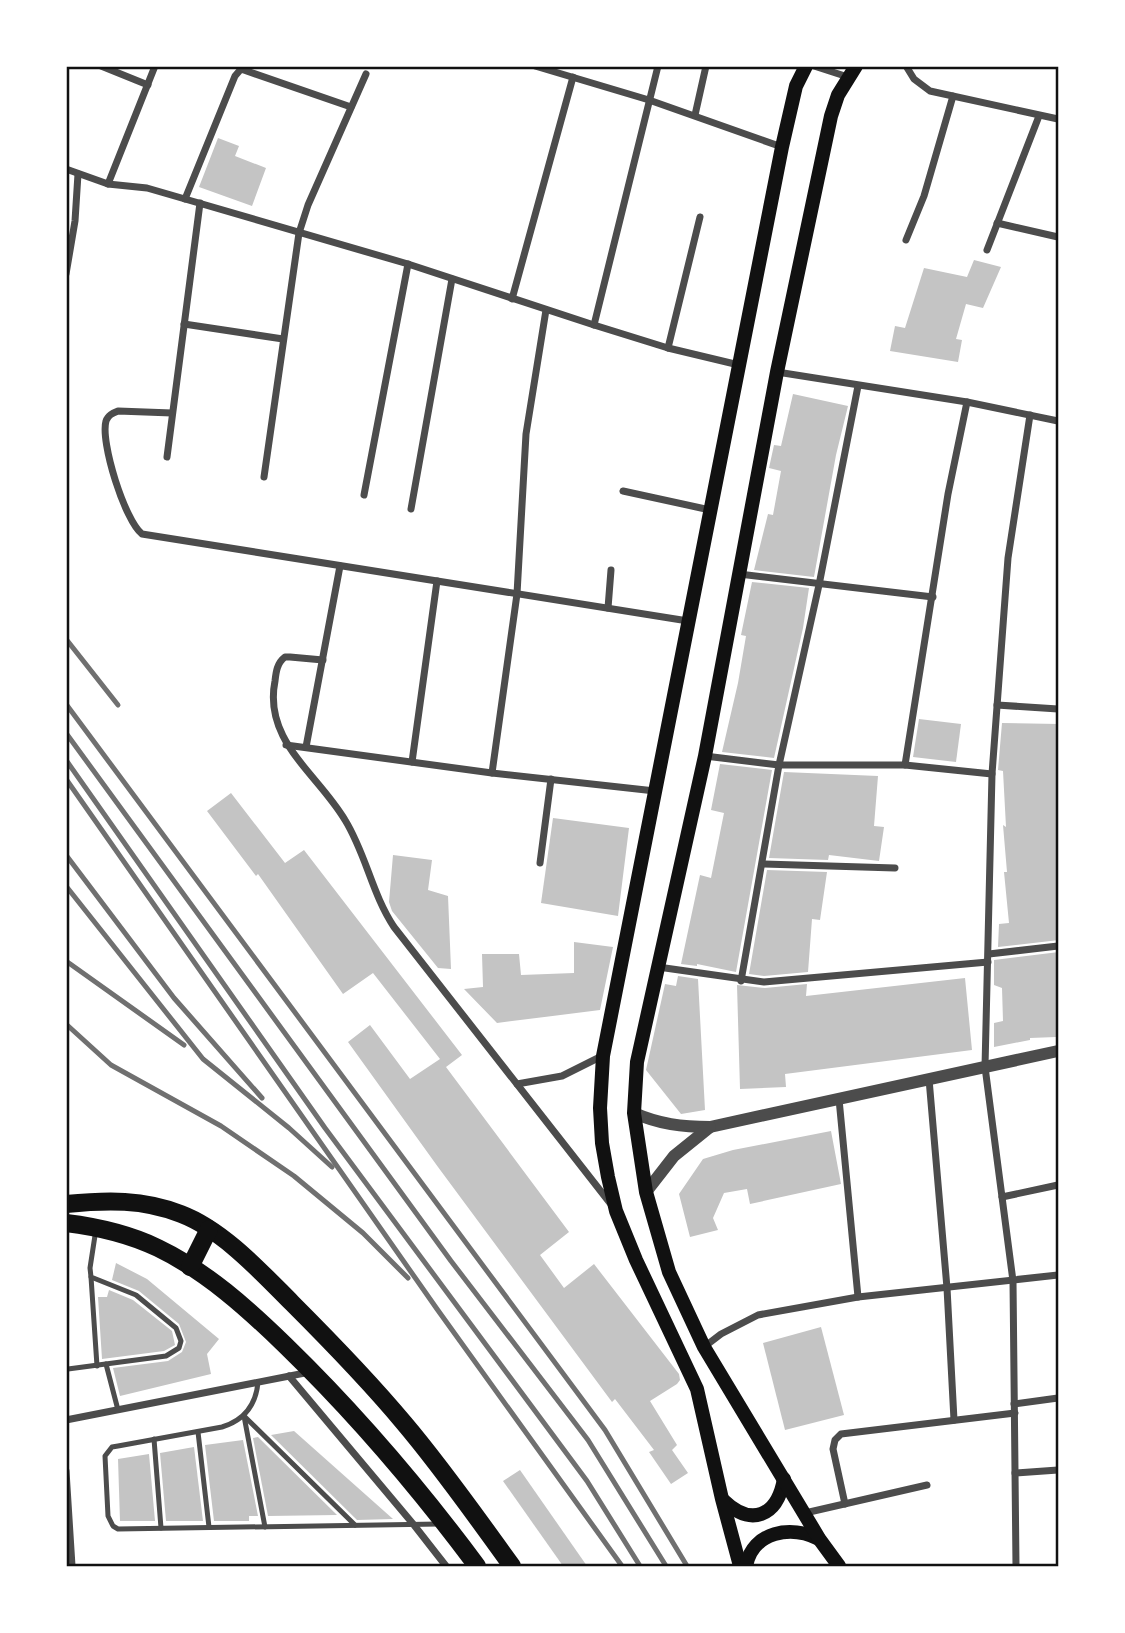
<svg xmlns="http://www.w3.org/2000/svg" width="1125" height="1633" font-family="Raleway,sans-serif">
	<style>
		.building { fill: #c4c4c4 }
		.lines { fill: none; stroke-linecap: round; stroke-linejoin: round }
		.service { stroke: #4c4c4c; stroke-width: 5 }
		.minor { stroke: #4c4c4c; stroke-width: 7 }
		.tertiary { stroke: #4c4c4c; stroke-width: 12 }
		.secondary { stroke: #111; stroke-width: 14 }
		.primary { stroke: #111; stroke-width: 18 }
		.rail { stroke: #707070; stroke-width: 5 }
		.neatline { fill: none; stroke: #111; stroke-width: 2.5 }
	</style>
	<rect width="100%" height="100%" fill="#fff"/>
	<g class="building">
		<path d="M218,138L239,146L235,156L266,168L252,206L199,187Z"/>
		<path d="M974,260L1001,267L983,308L966,304L956,339L962,340L958,362L890,351L895,326L905,328L924,268L967,277Z"/>
		<path d="M793,394L848,406L836,455L814,577L754,570L768,514L773,515L781,471L769,468L774,445L781,446Z"/>
		<path d="M752,582L809,588L803,628L774,758L722,752L738,683L746,636L741,635Z"/>
		<path d="M919,719L961,724L956,762L913,757Z"/>
		<path d="M1002,723L1059,724V940L998,947L999,924L1009,923L1004,872H1007L1003,825L1006,827L1003,771L998,770Z"/>
		<path d="M720,764L772,770L736,972L697,964V966L681,964L700,875L711,878L724,813L711,810Z"/>
		<path d="M784,772L878,776L874,826L884,827L879,861L829,855L828,860L769,858Z"/>
		<path d="M231,793L285,863L304,850L462,1055L446,1067L569,1232L540,1255L564,1288L594,1264L679,1374L680,1380L677,1384L650,1401L677,1445L672,1450L688,1473L671,1484L649,1452L654,1450L615,1399L612,1402L438,1167L348,1042L370,1025L410,1079L440,1059L373,973L343,994L258,874L256,876L207,811Z"/>
		<path d="M553,818L629,828L618,916L541,903Z"/>
		<path d="M393,855L432,860L428,890L448,896L451,969L438,968L392,911L389,902Z"/>
		<path d="M767,870L827,872L820,920L812,919L808,972L764,976L749,974Z"/>
		<path d="M574,942L613,947L600,1010L497,1023L464,989L483,987L482,954H519L521,975L574,973Z"/>
		<path d="M1059,952L1056,1037L1030,1038V1040L994,1047V1023L1003,1021L1002,988L994,985V960Z"/>
		<path d="M678,976L698,979L705,1110L681,1114L646,1070L665,984L676,986Z"/>
		<path d="M965,978L972,1050L785,1074L786,1087L740,1089L737,985L765,988L807,984L806,996Z"/>
		<path d="M831,1131L841,1184L750,1204L747,1189L724,1193L713,1218L718,1230L690,1237L679,1194L703,1159L733,1150Z"/>
		<path d="M116,1263L147,1279L219,1339L207,1354L211,1374L120,1396L113,1368L168,1361L182,1352L186,1342L179,1324L139,1291L112,1280Z"/>
		<path d="M109,1290L133,1300L172,1331L175,1345L164,1351L102,1359L98,1297H107Z"/>
		<path d="M821,1327L844,1415L785,1430L763,1343Z"/>
		<path d="M294,1431L393,1519L357,1520L271,1435Z"/>
		<path d="M258,1437L337,1515L268,1516L253,1438Z"/>
		<path d="M243,1440L258,1516H249V1521H214L205,1445Z"/>
		<path d="M194,1447L203,1521H166L160,1453Z"/>
		<path d="M149,1454L155,1521H120L118,1459Z"/>
		<path d="M520,1470L587,1566H563L503,1481Z"/>
	</g>
	<g class="lines">
		<g class="service">
			<path d="M91,1277L97,1366"/>
			<path d="M106,1364L118,1410"/>
			<path d="M68,1369L166,1356L179,1348L181,1341L176,1328L136,1295L91,1277L90,1268L96,1229"/>
			<path d="M258,1382C256,1405 245,1420 222,1427L118,1446L112,1447L105,1456L108,1516L113,1526L118,1529L439,1524"/>
			<path d="M244,1416L355,1525"/>
			<path d="M244,1416L265,1527"/>
			<path d="M198,1432L209,1527"/>
			<path d="M154,1439L161,1528"/>
		</g>
		<g class="minor">
			<path d="M101,66L148,85"/>
			<path d="M535,66L649,100L782,147"/>
			<path d="M814,66L848,77"/>
			<path d="M906,66L914,79L930,91L1058,119"/>
			<path d="M695,115L706,66"/>
			<path d="M66,169L108,184L147,188L185,199L408,264L594,325L668,348L739,365"/>
			<path d="M108,184L155,66"/>
			<path d="M185,199L235,76L241,69L351,107"/>
			<path d="M997,223L1058,237"/>
			<path d="M906,240L924,196L953,96"/>
			<path d="M987,250L1039,116"/>
			<path d="M66,274L75,221L78,174"/>
			<path d="M512,299L573,77"/>
			<path d="M184,324L283,339"/>
			<path d="M594,325L658,66"/>
			<path d="M668,348L700,217"/>
			<path d="M777,372L967,402L1058,421"/>
			<path d="M172,413L118,411C113,413 108,415 106,421C100,442 125,521 142,534L688,621"/>
			<path d="M167,457L200,203"/>
			<path d="M264,477L299,233L308,205L366,74"/>
			<path d="M623,491L710,510"/>
			<path d="M364,495L408,264"/>
			<path d="M411,509L452,279"/>
			<path d="M739,574L933,597"/>
			<path d="M608,608L611,570"/>
			<path d="M323,660L290,657H285C277,663 276,672 275,681C263,741 318,774 345,820C366,854 372,894 394,927L610,1203"/>
			<path d="M997,705L1058,709"/>
			<path d="M286,745L492,773L655,791"/>
			<path d="M306,747L340,566"/>
			<path d="M705,756L779,765H905L992,774"/>
			<path d="M412,762L437,581"/>
			<path d="M905,765L948,494L967,402"/>
			<path d="M492,773L517,594L526,434L546,310"/>
			<path d="M540,863L551,779"/>
			<path d="M764,864L895,868"/>
			<path d="M989,954L1058,946"/>
			<path d="M658,967L764,982L988,962"/>
			<path d="M741,981L779,765L819,585L858,386"/>
			<path d="M929,1079L947,1288L954,1420"/>
			<path d="M517,1084L562,1076L602,1056"/>
			<path d="M839,1099L858,1297"/>
			<path d="M1002,1197L1058,1185"/>
			<path d="M704,1347L721,1334L758,1315L858,1297L1058,1275"/>
			<path d="M289,1376L414,1525L446,1566"/>
			<path d="M1014,1404L1058,1398"/>
			<path d="M66,1420L310,1372"/>
			<path d="M66,1471L72,1566"/>
			<path d="M1015,1473L1058,1470"/>
			<path d="M845,1504L833,1449L835,1440L841,1434L1015,1413"/>
			<path d="M805,1513L927,1485"/>
			<path d="M1016,1566L1013,1281L985,1067L992,774L1008,558L1030,415"/>
		</g>
		<g class="tertiary">
			<path d="M634,1113C659,1124 682,1127 710,1127L1058,1051"/>
			<path d="M646,1192L674,1156L710,1127"/>
		</g>
		<g class="secondary">
			<path d="M723,1500C751,1527 777,1517 784,1479"/>
			<path d="M740,1566L722,1499L697,1389L636,1260L616,1211L608,1177L602,1143L600,1108L603,1056L782,147L796,86L806,66"/>
			<path d="M746,1566C753,1531 791,1525 819,1539"/>
			<path d="M839,1566L820,1540L704,1347L669,1272L646,1192L634,1113L637,1062L705,756L777,372L831,116L838,95L856,66"/>
		</g>
		<g class="primary">
			<path d="M66,1204C107,1200 143,1199 181,1214C223,1230 261,1272 292,1303C331,1342 369,1381 404,1423C443,1469 477,1518 512,1566"/>
			<path d="M66,1223C99,1227 129,1234 158,1248C206,1271 248,1309 285,1345C355,1413 419,1488 477,1566"/>
			<path d="M190,1267L209,1229"/>
		</g>
		<g class="rail">
			<path d="M66,639L118,705"/>
			<path d="M66,704L605,1430L687,1566"/>
			<path d="M66,733L451,1261L588,1440L666,1566"/>
			<path d="M66,760L325,1128L587,1481L640,1566"/>
			<path d="M66,779L437,1309L622,1566"/>
			<path d="M66,855L174,998L262,1098"/>
			<path d="M66,886L203,1059L289,1128L332,1167"/>
			<path d="M66,961L184,1045"/>
			<path d="M66,1024L111,1065L221,1126L294,1176L363,1233L408,1278"/>
		</g>
	</g>
	<rect width="1125" height="1633" fill="none" stroke="#ffffff" stroke-width="136"/>
	<rect x="68" y="68" width="989" height="1497" class="neatline"/>
</svg>
